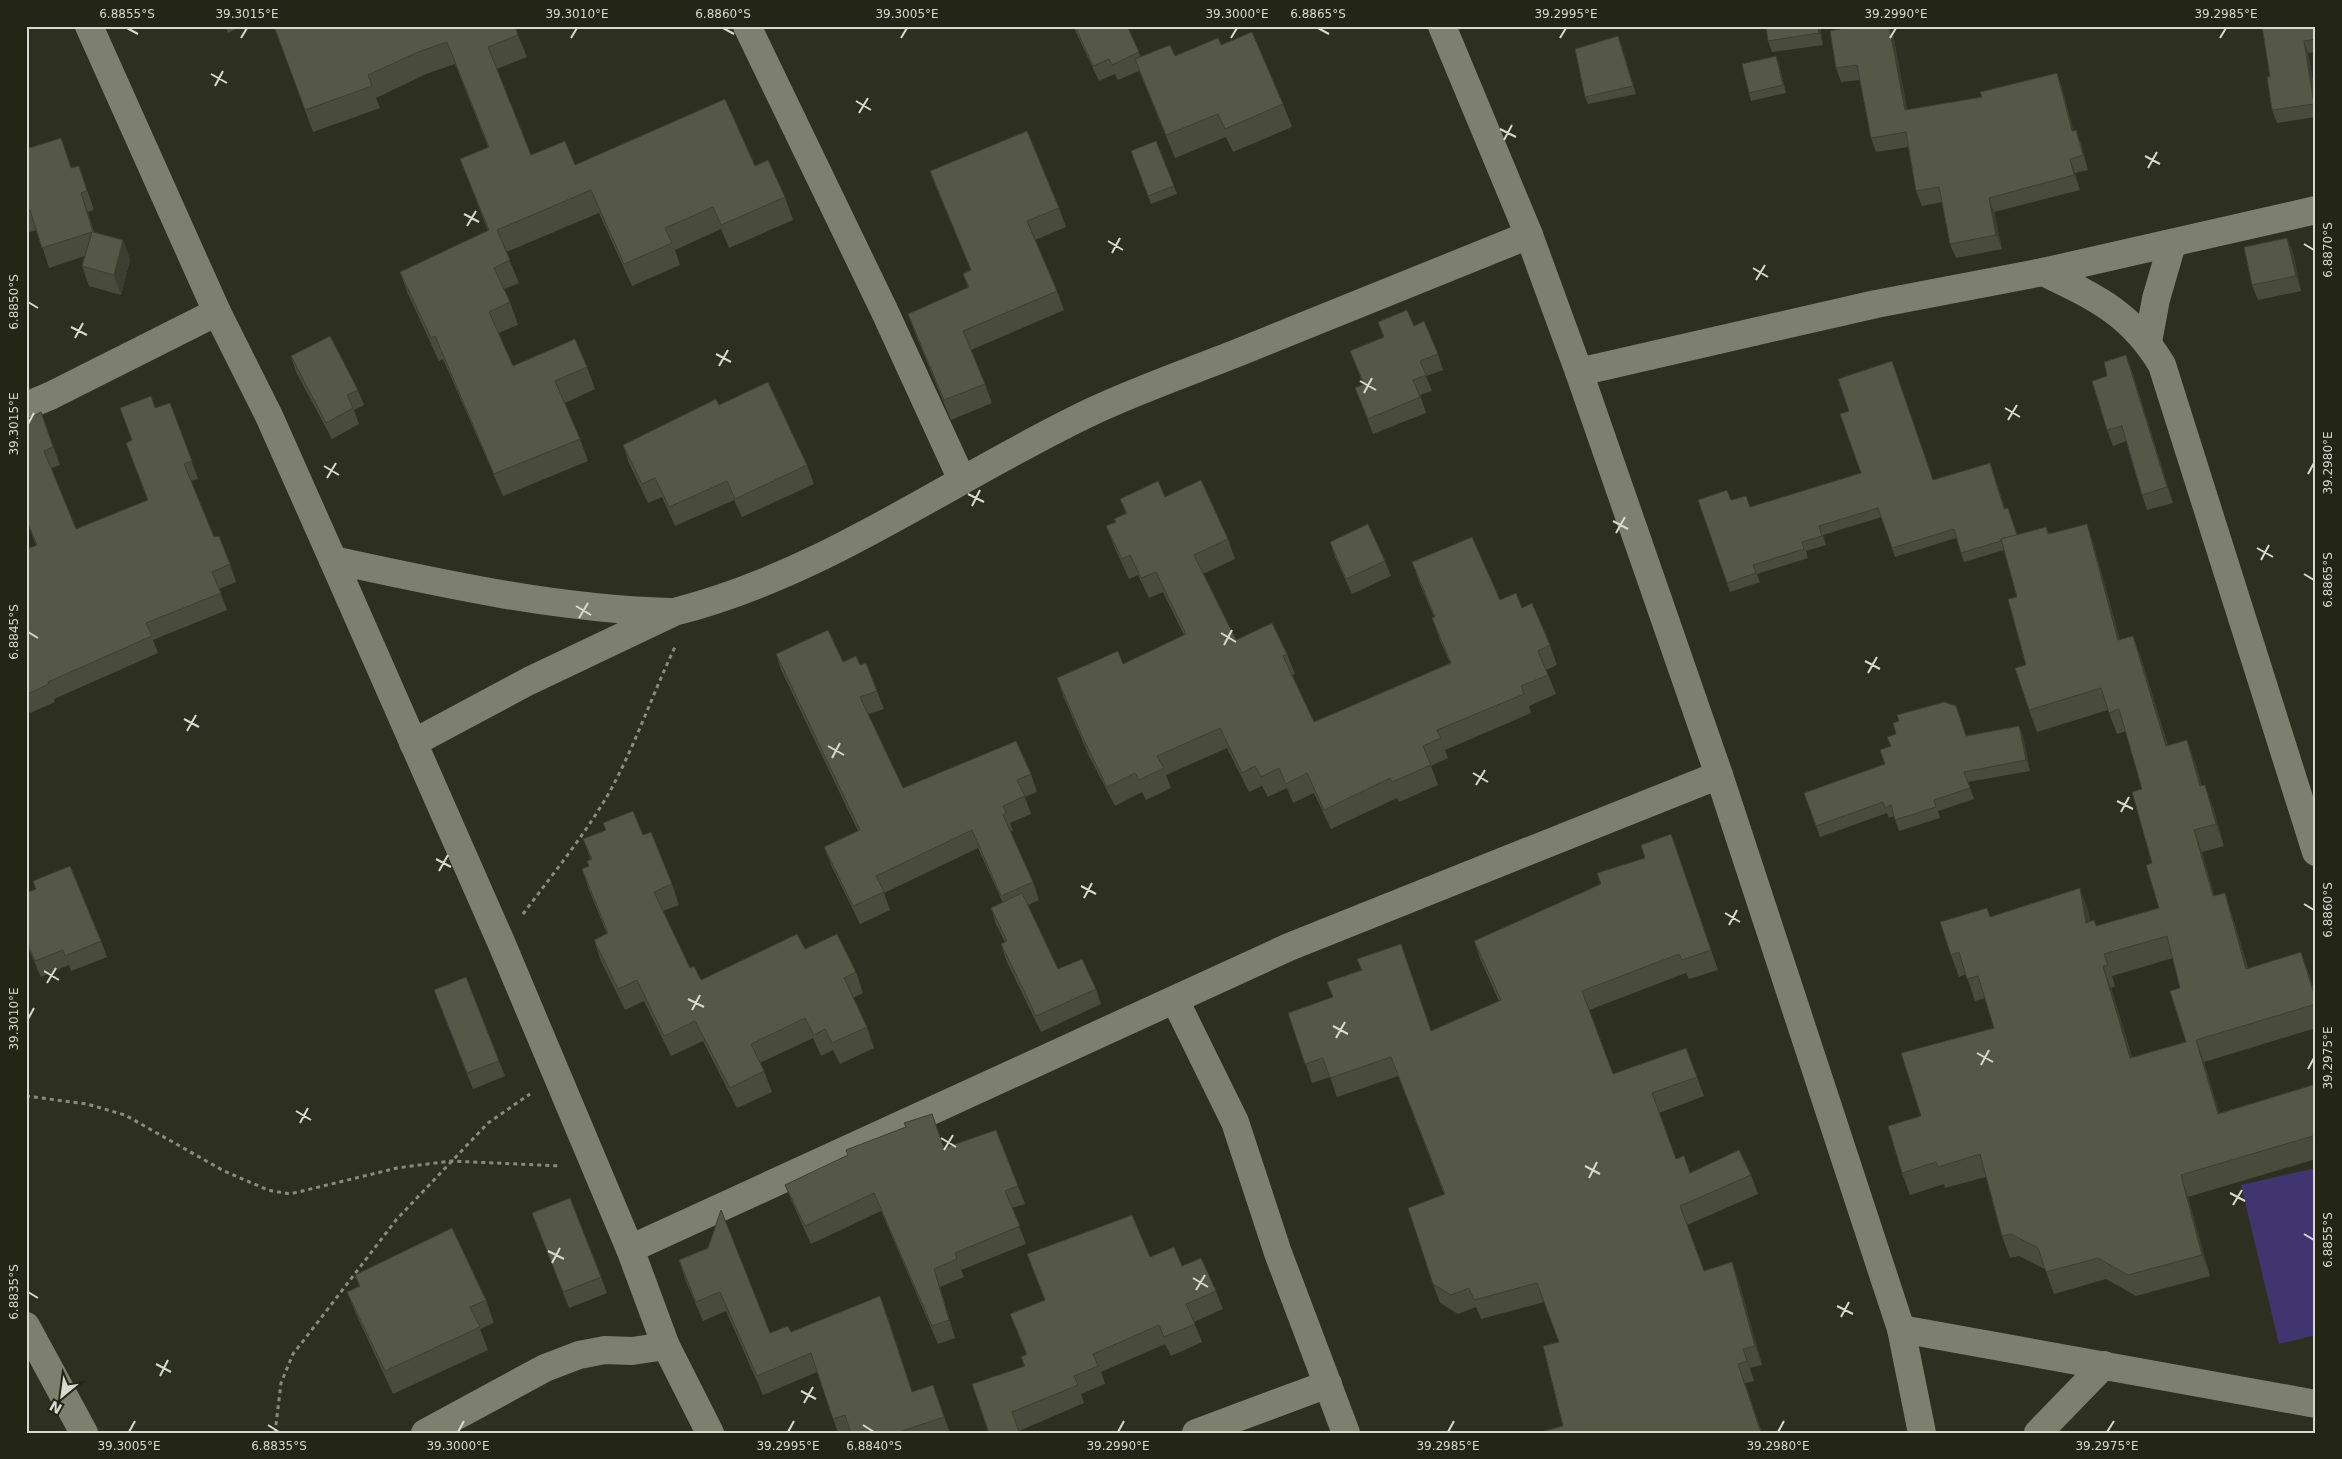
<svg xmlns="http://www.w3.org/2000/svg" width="2342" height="1459" font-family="'DejaVu Sans',sans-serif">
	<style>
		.grass { fill: #40356f }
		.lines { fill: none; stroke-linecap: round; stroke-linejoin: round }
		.path { stroke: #888b7f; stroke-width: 3; stroke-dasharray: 4 4; stroke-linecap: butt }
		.street { stroke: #7d806e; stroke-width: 28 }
		.wall { fill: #494c3d; fill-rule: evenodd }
		.shaded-wall { fill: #3c3e32 }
		.building { fill: #555847; stroke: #3c3e32; fill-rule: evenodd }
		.ticks { fill: none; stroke: #d7dad0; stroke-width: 2 }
		.neatline { fill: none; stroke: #d7dad0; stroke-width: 2 }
		.ticks-label { font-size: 12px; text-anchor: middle; fill: #d7dad0 }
	</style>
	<rect width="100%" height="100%" fill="#2d3020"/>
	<path class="grass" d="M2316,1168V1335L2279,1344L2241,1185Z"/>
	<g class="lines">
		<g class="path">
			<path d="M523,914C552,875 584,836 609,793C635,746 652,695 675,647"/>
			<path d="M26,1096L87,1104L125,1115L224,1171L268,1190L290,1194L397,1168L451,1161L561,1166"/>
			<path d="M275,1433L281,1383L293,1354L324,1314L396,1220L488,1123L530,1094"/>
		</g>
		<g class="street">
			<path d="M89,26L217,312L269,416L333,560L501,942L630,1249L666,1346L710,1433"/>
			<path d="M747,26L884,310L962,480"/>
			<path d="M1442,26L1529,235L1579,372L1719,775L1901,1329L1922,1433"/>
			<path d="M2043,272C2095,297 2131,313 2162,365L2316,852"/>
			<path d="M2148,342L2156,299L2172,244"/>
			<path d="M1579,372L1876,304L2043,272L2316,210"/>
			<path d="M26,406L50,396L217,312"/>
			<path d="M333,560C444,584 556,609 670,612"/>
			<path d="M413,743L529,681L674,612C826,574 953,477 1093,411C1140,389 1189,372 1237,353C1334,314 1432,274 1529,235"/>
			<path d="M1175,1000L1235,1122L1278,1253L1346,1433"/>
			<path d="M630,1249L1289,947L1719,775"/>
			<path d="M26,1326L84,1433"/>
			<path d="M1901,1329L2316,1404"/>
			<path d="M425,1433L545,1368L579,1355L605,1350L632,1351L666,1346"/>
			<path d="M1196,1433L1328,1384"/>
			<path d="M2038,1433L2104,1365"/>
		</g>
	</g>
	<g class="wall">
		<path d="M225,26H243L228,33Z"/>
		<path d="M274,26L518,35L527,57L497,69L531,155L575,165L755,166L785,197L793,220L729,248L721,229L675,250L680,265L632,286L599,213L506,252L519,283L504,289L510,302L518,325L498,333L513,366L587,367L595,389L565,403L580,439L588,461L503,496L443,359L439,361L408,294L400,272L488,231L460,159L488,147L455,64L426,74L376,98L380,108L313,132Z"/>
		<path d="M1073,26H1127L1141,57L1175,56L1221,45L1283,104L1292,127L1233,152L1226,137L1175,158L1139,71L1118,80L1115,74L1099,81Z"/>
		<path d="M1820,26L1823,45L1772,52L1768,41Z"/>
		<path d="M2316,26V52L2308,53L2316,98V117L2277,123L2272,110L2270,77Z"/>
		<path d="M1893,34L1907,110L1982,97L2057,73L2062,88L2073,130L2081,144L2088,170L2075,173L2080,190L1994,212L2002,249L1956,258L1950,244L1942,202L1922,206L1916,191L1908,147L1876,152L1871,138L1860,80L1841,82L1836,68Z"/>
		<path d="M1618,36L1636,94L1588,104L1585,97Z"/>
		<path d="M1776,56L1779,64L1786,93L1751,101L1749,93Z"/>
		<path d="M26,107L29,116L26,117Z"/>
		<path d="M1156,141L1177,194L1151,204L1131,151Z"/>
		<path d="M26,149L71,168L79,166L94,210L88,212L94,232L123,240L130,260L121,295L89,286L82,266L85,256L49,268L37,230L26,233Z"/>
		<path d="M930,171L1059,208L1066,227L1035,240L1057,291L1064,310L971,350L985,384L992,403L951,420L915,333L908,314L968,288L963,274L971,270L937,190Z"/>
		<path d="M2287,238L2293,253L2301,291L2258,300L2252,285Z"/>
		<path d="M1378,322L1414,326L1438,354L1443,370L1426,376L1432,391L1420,395L1426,413L1373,434L1355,388L1363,384L1350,351L1384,337Z"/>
		<path d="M291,356L358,390L364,405L354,410L359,424L332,439L296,372Z"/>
		<path d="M2132,371L2173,503L2147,510L2142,495L2126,441L2113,446L2107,430Z"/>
		<path d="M170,403L198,479L191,481L214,537L230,564L236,582L219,589L227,610L153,640L158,653L54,699L55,702L30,713L26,704V555L29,554L36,545L26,520V420L41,412L60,465L51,468L76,529L147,500L132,440L156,408Z"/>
		<path d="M719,405L807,465L814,484L742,517L734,500L675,526L662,497L648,503L629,463L623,445Z"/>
		<path d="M1990,463L2005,509L2008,508L2017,535L2046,527L2049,534L2087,524L2094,546L2120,640L2133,636L2141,658L2168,746L2195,762L2202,786L2213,807L2224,846L2202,852L2214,896L2232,915L2248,968L2309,974L2316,997V1028L2204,1062L2219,1113L2316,1084V1159L2188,1197L2210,1276L2136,1296L2106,1279L2054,1294L2045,1269L2019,1256L2010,1258L2002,1236L1986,1177L1945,1188L1944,1184L1910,1195L1902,1173L1921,1116L1994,1028L1985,998L1975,1001L1966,974L1959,977L1951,955L1987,908L1990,916L2088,910L2090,922L2097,926L2159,908L2142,789L2126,731L2117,734L2108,710L2037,732L2029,710L2026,665L2017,597L2004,550L1964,562L1956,538L1895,557L1882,517L1823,535L1826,545L1806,551L1808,558L1757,574L1760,582L1730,592L1727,583L1731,500L1750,507L1933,480ZM2173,958L2180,988L2186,1042L2132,1057L2111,988L2115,986L2112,976Z"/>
		<path d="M1165,497L1228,539L1235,559L1203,574L1236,640L1287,654L1295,674L1292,675L1314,722L1450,663L1439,638L1432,618L1434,617L1419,582L1412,562L1500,600L1522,608L1550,645L1557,665L1546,670L1556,694L1529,706L1531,713L1445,750L1448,758L1431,766L1438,785L1399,802L1397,798L1331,829L1314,793L1293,803L1287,788L1268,797L1262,786L1249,792L1227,748L1166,775L1171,788L1146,800L1142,792L1115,806L1089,756L1064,698L1057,678L1123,664L1184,635L1163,592L1149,598L1138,575L1129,579L1114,546L1106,526L1116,522L1126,514L1120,499Z"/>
		<path d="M1330,542L1385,561L1391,576L1352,594L1335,557Z"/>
		<path d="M776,654L843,662L860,665L866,663L884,709L868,714L903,788L1031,774L1037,792L1025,797L1031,814L1010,823L1013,831L1010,832L1033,882L1039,900L1028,905L1058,969L1096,989L1101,1004L1041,1032L1006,960L1001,944L1005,942L996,924L991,908L1003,903L978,848L884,893L890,910L860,924L831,865L824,847L858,831L782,672Z"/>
		<path d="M2019,726L2023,737L2030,771L1968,782L1974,799L1938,811L1940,818L1899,831L1894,816L1889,818L1887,813L1820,837L1804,793L1885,764L1891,746L1966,736Z"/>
		<path d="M603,823L643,835L672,884L679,905L663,911L690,968L701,980L805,949L856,972L863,993L853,998L867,1027L874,1048L840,1064L833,1050L821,1056L813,1038L760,1063L764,1071L772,1092L737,1108L703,1041L671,1056L644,1001L625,1010L601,961L594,940L607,934L589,890L582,869L589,867L587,861L591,860L583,839L606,830Z"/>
		<path d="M1671,834L1718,970L1689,979L1686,973L1589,1010L1613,1074L1697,1077L1704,1096L1659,1113L1676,1159L1690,1173L1751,1175L1758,1194L1687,1225L1704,1271L1732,1262L1739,1282L1762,1365L1750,1368L1754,1381L1745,1383L1762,1433H1544L1563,1426L1559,1342L1544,1302L1481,1319L1476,1307L1458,1314L1440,1303L1433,1284L1444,1194L1398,1076L1337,1097L1330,1077L1312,1083L1288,1013L1333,997L1361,970L1357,959L1431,1031L1499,1001L1481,961L1474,941L1601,884L1645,858Z"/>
		<path d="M36,889L101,941L107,957L71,971L69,965L41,977L26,943V893Z"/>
		<path d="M434,990L499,1061L505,1076L473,1089Z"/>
		<path d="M944,1148L1018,1186L1025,1204L1012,1208L1026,1244L961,1270L964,1277L940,1287L955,1338L938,1344L881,1211L811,1244L792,1202L785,1185Z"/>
		<path d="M532,1213L601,1277L607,1293L569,1308Z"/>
		<path d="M708,1248L770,1333L791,1332L887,1315L912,1391L940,1404L950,1433H838L817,1372L763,1395L726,1311L703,1321L685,1279L679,1260Z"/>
		<path d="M1150,1257L1182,1266L1216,1291L1223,1309L1194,1322L1202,1342L1171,1356L1165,1344L1101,1372L1105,1384L1081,1394L1084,1403L1019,1431L1020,1433H989L1024,1366L1021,1357L1026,1354L1010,1314Z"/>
		<path d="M355,1275L486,1300L494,1323L480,1329L488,1350L393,1394L356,1314L347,1292L359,1286Z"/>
	</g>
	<g class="shaded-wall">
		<path d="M1818,26H1820L1823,45L1819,33Z"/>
		<path d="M1889,26H1890L1893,34L1910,124L1905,110Z"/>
		<path d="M1618,36L1621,44L1636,94L1633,86Z"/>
		<path d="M2304,41L2308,53L2316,98V108L2314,104Z"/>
		<path d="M1776,56L1779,64L1786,93L1783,85Z"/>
		<path d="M2057,73L2062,88L2077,145L2072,131Z"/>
		<path d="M2076,130L2081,144L2088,170L2083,155Z"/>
		<path d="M2070,159L2075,173L2080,190L2074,175Z"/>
		<path d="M81,193L88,212L100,251L93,232Z"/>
		<path d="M1989,198L1994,212L2002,249L1996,235Z"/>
		<path d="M2287,238L2293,253L2301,291L2296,276Z"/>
		<path d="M123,240L130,260L121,295L114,275Z"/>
		<path d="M2126,355L2132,371L2173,503L2167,487Z"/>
		<path d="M2087,524L2094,546L2126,662L2118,640Z"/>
		<path d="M2133,636L2141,658L2174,768L2166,746Z"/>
		<path d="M2019,726L2023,737L2030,771L2026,760Z"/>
		<path d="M2187,740L2195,762L2208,808L2200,786Z"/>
		<path d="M2205,785L2213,807L2224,846L2216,824Z"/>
		<path d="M2194,830L2202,852L2221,918L2213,896Z"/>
		<path d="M2080,888L2088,910L2094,945L2086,923Z"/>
		<path d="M2225,893L2232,915L2254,990L2246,969Z"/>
		<path d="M2301,952L2309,974L2316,997V1001Z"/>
		<path d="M2103,966L2111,988L2138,1079L2130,1058Z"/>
		<path d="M2196,1040L2204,1062L2226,1135L2218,1114Z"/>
		<path d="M2181,1175L2188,1197L2210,1276L2202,1255Z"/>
		<path d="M1732,1262L1739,1282L1762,1365L1755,1346Z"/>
		<path d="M934,1269L940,1287L955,1338L949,1320Z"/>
		<path d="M880,1296L887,1315L918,1411L912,1392Z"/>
		<path d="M1743,1349L1750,1368L1754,1381L1747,1361Z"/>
		<path d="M1738,1364L1745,1383L1762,1433H1761Z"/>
		<path d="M933,1385L940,1404L950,1433L944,1417Z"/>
	</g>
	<g class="building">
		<path d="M274,26H515L518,35L488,47L531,155L565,141L575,165L725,99L755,166L768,160L785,197L721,225L713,207L665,228L672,243L624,264L591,190L497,230L510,260L494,268L510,302L489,312L513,366L575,339L587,367L555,381L580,439L494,474L435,336L431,338L400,272L489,230L460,159L489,147L447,42L418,52L368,75L372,86L305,110Z"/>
		<path d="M1075,26H1127L1139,52L1112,65L1109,59L1093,66Z"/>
		<path d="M1766,26H1818L1819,33L1768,41Z"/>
		<path d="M1853,26H1889L1905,110L1982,97L1980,92L2057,73L2072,131L2076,130L2083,155L2070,159L2074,175L1989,198L1996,235L1950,244L1939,187L1916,191L1906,132L1871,138L1857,65L1836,68L1830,31Z"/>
		<path d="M2262,26H2316V39L2304,41L2314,104L2272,110L2267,77H2270Z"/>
		<path d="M1252,32L1283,104L1225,129L1218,114L1166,135L1135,59L1170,45L1175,56L1218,38L1221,45Z"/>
		<path d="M1618,36L1633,86L1585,97L1575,49Z"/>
		<path d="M1776,56L1783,85L1749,93L1742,64Z"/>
		<path d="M1027,131L1059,208L1027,221L1057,291L963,331L985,384L944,400L908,314L969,287L963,274L971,270L930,171Z"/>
		<path d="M61,138L71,168L79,166L87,191L81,193L93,232L123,240L114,275L82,266L92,232L42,248L30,210L26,212V149Z"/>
		<path d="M1156,141L1174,186L1148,196L1131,151Z"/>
		<path d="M2287,238L2296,276L2252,285L2244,247Z"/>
		<path d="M1407,310L1414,326L1424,321L1438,354L1420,361L1426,375L1413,380L1420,397L1368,419L1355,388L1364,384L1350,351L1384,337L1378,322Z"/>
		<path d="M330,336L358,390L347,395L353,408L326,423L291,356Z"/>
		<path d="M2126,355L2167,487L2142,495L2122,426L2107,430L2092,381L2107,376L2104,362Z"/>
		<path d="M1892,361L1933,480L1990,463L2004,509L2008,508L2017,535L2001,539V541L1961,553L1954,529L1892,548L1878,508L1819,526L1822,536L1802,542L1804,549L1753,565L1756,573L1727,583L1698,500L1727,490L1731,500L1746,496L1750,507L1861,473L1840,414L1849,411L1838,379Z"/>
		<path d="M768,382L807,465L735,499L727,481L669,507L655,478L642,484L623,445L716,399L719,405Z"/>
		<path d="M151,396L155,408L170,403L192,461L184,464L214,537L219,536L230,564L212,572L221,593L146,623L152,636L48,682L49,684L26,695V629L27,628L26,626V555L29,554L27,549L37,545L26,519V420L41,412L53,447L44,451L76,529L148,500L126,443L132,440L120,408Z"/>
		<path d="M1201,480L1228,539L1194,555L1236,640L1272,623L1287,654L1283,656L1314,722L1451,663L1432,618L1435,617L1412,562L1472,537L1500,600L1516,593L1522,608L1532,603L1550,645L1538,651L1548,675L1521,686L1524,694L1437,730L1441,738L1423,746L1431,765L1392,782L1390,778L1324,810L1307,773L1286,784L1279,768L1261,777L1255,766L1242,773L1220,728L1157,756L1164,768L1139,780L1135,773L1107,787L1082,736L1057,678L1118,651L1123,664L1186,634L1156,572L1141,578L1130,555L1122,559L1106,526L1116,522L1114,519L1127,513L1120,499L1158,481L1165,497Z"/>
		<path d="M1368,524L1385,561L1346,579L1330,542Z"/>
		<path d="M2087,524L2118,640L2133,636L2166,746L2187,740L2200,786L2205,785L2216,824L2194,830L2213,896L2225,893L2246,969L2301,952L2316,1001V1004L2196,1040L2218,1114L2316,1084V1135L2181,1175L2202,1255L2128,1275L2098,1258L2046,1272L2038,1248L2011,1234L2002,1236L1980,1154L1938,1167L1936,1162L1902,1173L1888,1126L1921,1116L1901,1053L1994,1028L1978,976L1967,979L1959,952L1951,955L1940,922L1987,908L1990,917L2080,888L2086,923L2094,920L2096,926L2159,908L2146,865L2152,863L2132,792L2142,789L2119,709L2109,713L2101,688L2029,710L2015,668L2026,665L2008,599L2017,597L2001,539L2046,527L2048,534ZM2167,936L2180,988L2170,991L2186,1042L2130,1058L2103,966L2108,965L2104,954Z"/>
		<path d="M828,630L843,662L856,656L860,665L866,663L877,691L860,697L903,788L1016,741L1031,774L1017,780L1025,796L1003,806L1006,813L1003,815L1033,882L1001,896L972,830L876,876L884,892L853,906L824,847L860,830L776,654Z"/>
		<path d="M1944,702L1956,706L1966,736L2019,726L2026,760L1964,772L1970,788L1934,800L1936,807L1895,820L1891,805L1885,808L1883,802L1816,826L1804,793L1885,764L1880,750L1891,746L1887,737L1896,734L1893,723L1899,721L1897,715Z"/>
		<path d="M633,811L643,835L651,832L672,884L654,892L690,968L694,966L701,980L797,934L805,949L837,934L856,972L844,978L867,1027L832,1043L825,1029L814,1035L805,1018L751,1044L764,1071L730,1088L695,1021L664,1036L637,980L618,989L594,940L608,933L582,869L589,866L587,861L592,859L583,839L606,830L603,823Z"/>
		<path d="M1671,834L1711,950L1682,960L1679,954L1582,991L1613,1074L1686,1048L1697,1077L1652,1093L1676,1159L1684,1156L1690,1173L1739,1150L1751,1175L1680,1206L1704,1271L1732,1262L1755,1346L1743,1349L1747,1361L1738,1364L1761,1433H1544V1431L1563,1426L1543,1346L1559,1342L1537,1283L1474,1300L1469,1288L1451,1295L1433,1284L1408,1208L1445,1194L1391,1057L1330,1078L1323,1058L1305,1064L1288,1013L1333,997L1327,982L1362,970L1357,959L1401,944L1431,1031L1501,1000L1474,941L1601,884L1597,873L1645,858L1641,845Z"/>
		<path d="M70,866L101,941L65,956L63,950L35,961L26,940V893L36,889L33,881Z"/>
		<path d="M1022,893L1058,969L1082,959L1096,989L1036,1016L1001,944L1007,941L991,908Z"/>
		<path d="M466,977L499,1061L467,1073L434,990Z"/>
		<path d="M932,1114L944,1148L996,1130L1018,1186L1005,1191L1020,1226L955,1253L957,1259L934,1269L949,1320L932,1326L874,1193L805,1226L785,1185L848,1155L846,1150L906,1127L904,1123Z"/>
		<path d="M570,1198L601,1277L563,1292L532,1213Z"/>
		<path d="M721,1210L770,1333L788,1326L791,1332L880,1296L912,1392L933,1385L944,1417L896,1433H851L845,1415L833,1419L811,1353L757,1376L720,1292L696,1302L679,1260L708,1248Z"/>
		<path d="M1132,1215L1150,1257L1174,1247L1182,1266L1201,1258L1216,1291L1186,1304L1195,1324L1164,1337L1159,1325L1093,1354L1098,1366L1074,1376L1078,1385L1012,1412L1019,1432L1017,1433H989L972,1384L1025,1366L1021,1357L1027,1354L1010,1314L1045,1300L1027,1254Z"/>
		<path d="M452,1228L486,1300L470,1307L480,1327L385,1371L347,1292L360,1286L355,1275Z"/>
	</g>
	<path class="ticks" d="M127,28L138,34M723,28L734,34M1318,28L1329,34M241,38L247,28M571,38L577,28M901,38L907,28M1231,38L1237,28M1560,38L1566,28M1890,38L1896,28M2220,38L2226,28M211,74L227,83M215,86L223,71M856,101L871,110M859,113L868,98M1500,129L1516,137M1504,140L1512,125M2145,156L2160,164M2148,168L2157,152M464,214L479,222M467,226L476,211M1108,241L1123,250M2304,244L2314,250M1112,253L1120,238M1753,268L1768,277M1756,280L1765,265M28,302L38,308M71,327L87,335M75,338L83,323M716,354L731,362M719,366L728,350M1360,381L1376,390M1364,393L1372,378M2005,408L2020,417M2008,420L2017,405M28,424L34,413M324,466L339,475M2308,474L2314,463M327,478L336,463M968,494L984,502M972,506L980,490M1613,521L1628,529M1616,533L1625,517M2257,548L2273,557M2261,560L2269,545M2304,574L2314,580M576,606L591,615M579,618L588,603M28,632L38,638M1221,633L1236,642M1224,645L1232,630M1865,661L1880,669M1868,673L1877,657M184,719L199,727M187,731L196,715M828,746L844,755M832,758L840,743M1473,773L1488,782M1476,785L1485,770M2117,801L2133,809M2121,812L2129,797M436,859L451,867M439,871L448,855M1081,886L1096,894M1084,898L1092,883M2304,904L2314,910M1725,913L1740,922M1729,925L1737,910M44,971L59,980M47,983L56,968M688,999L704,1007M692,1010L700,995M28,1019L34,1008M1333,1026L1348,1034M1336,1038L1345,1022M1977,1053L1993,1062M1981,1065L1989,1050M2308,1069L2314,1058M296,1111L311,1120M300,1123L308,1108M941,1138L956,1147M944,1150L953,1135M1585,1166L1600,1174M1589,1178L1597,1162M2230,1193L2245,1201M2233,1205L2242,1190M2304,1234L2314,1240M548,1251L564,1259M552,1263L560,1248M1193,1278L1208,1287M1196,1290L1205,1275M28,1292L38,1298M1837,1306L1853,1314M1841,1317L1849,1302M156,1364L171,1372M160,1376L168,1360M801,1391L816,1399M804,1403L813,1387M268,1425L279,1432M863,1425L874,1432M129,1432L135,1421M458,1432L464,1421M788,1432L794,1421M1118,1432L1124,1421M1448,1432L1454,1421M1778,1432L1784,1421M2107,1432L2114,1421"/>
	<rect width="2342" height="1459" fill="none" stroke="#232617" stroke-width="55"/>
	<g transform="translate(62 1396) rotate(209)" stroke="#232617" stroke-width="4" paint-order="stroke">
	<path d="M0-4L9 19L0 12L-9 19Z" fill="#d7dad0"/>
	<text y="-8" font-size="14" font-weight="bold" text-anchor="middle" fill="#d7dad0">N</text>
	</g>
	<rect x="28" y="28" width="2286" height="1404" class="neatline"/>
	<g class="ticks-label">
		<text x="127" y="18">6.8855°S</text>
		<text x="247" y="18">39.3015°E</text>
		<text x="577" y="18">39.3010°E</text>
		<text x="723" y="18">6.8860°S</text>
		<text x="907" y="18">39.3005°E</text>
		<text x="1237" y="18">39.3000°E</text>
		<text x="1318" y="18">6.8865°S</text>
		<text x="1566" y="18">39.2995°E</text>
		<text x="1896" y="18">39.2990°E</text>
		<text x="2226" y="18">39.2985°E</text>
		<text transform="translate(2328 250) rotate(-90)" y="4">6.8870°S</text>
		<text transform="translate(14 302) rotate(-90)" y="4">6.8850°S</text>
		<text transform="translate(14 424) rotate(-90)" y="4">39.3015°E</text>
		<text transform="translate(2328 463) rotate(-90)" y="4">39.2980°E</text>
		<text transform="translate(2328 580) rotate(-90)" y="4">6.8865°S</text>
		<text transform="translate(14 632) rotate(-90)" y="4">6.8845°S</text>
		<text transform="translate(2328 910) rotate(-90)" y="4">6.8860°S</text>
		<text transform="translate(14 1019) rotate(-90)" y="4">39.3010°E</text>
		<text transform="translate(2328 1058) rotate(-90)" y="4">39.2975°E</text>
		<text transform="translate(2328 1240) rotate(-90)" y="4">6.8855°S</text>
		<text transform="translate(14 1292) rotate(-90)" y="4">6.8835°S</text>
		<text x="129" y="1450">39.3005°E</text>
		<text x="279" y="1450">6.8835°S</text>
		<text x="458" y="1450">39.3000°E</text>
		<text x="788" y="1450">39.2995°E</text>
		<text x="874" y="1450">6.8840°S</text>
		<text x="1118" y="1450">39.2990°E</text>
		<text x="1448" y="1450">39.2985°E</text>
		<text x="1778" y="1450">39.2980°E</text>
		<text x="2107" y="1450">39.2975°E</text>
	</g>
</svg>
